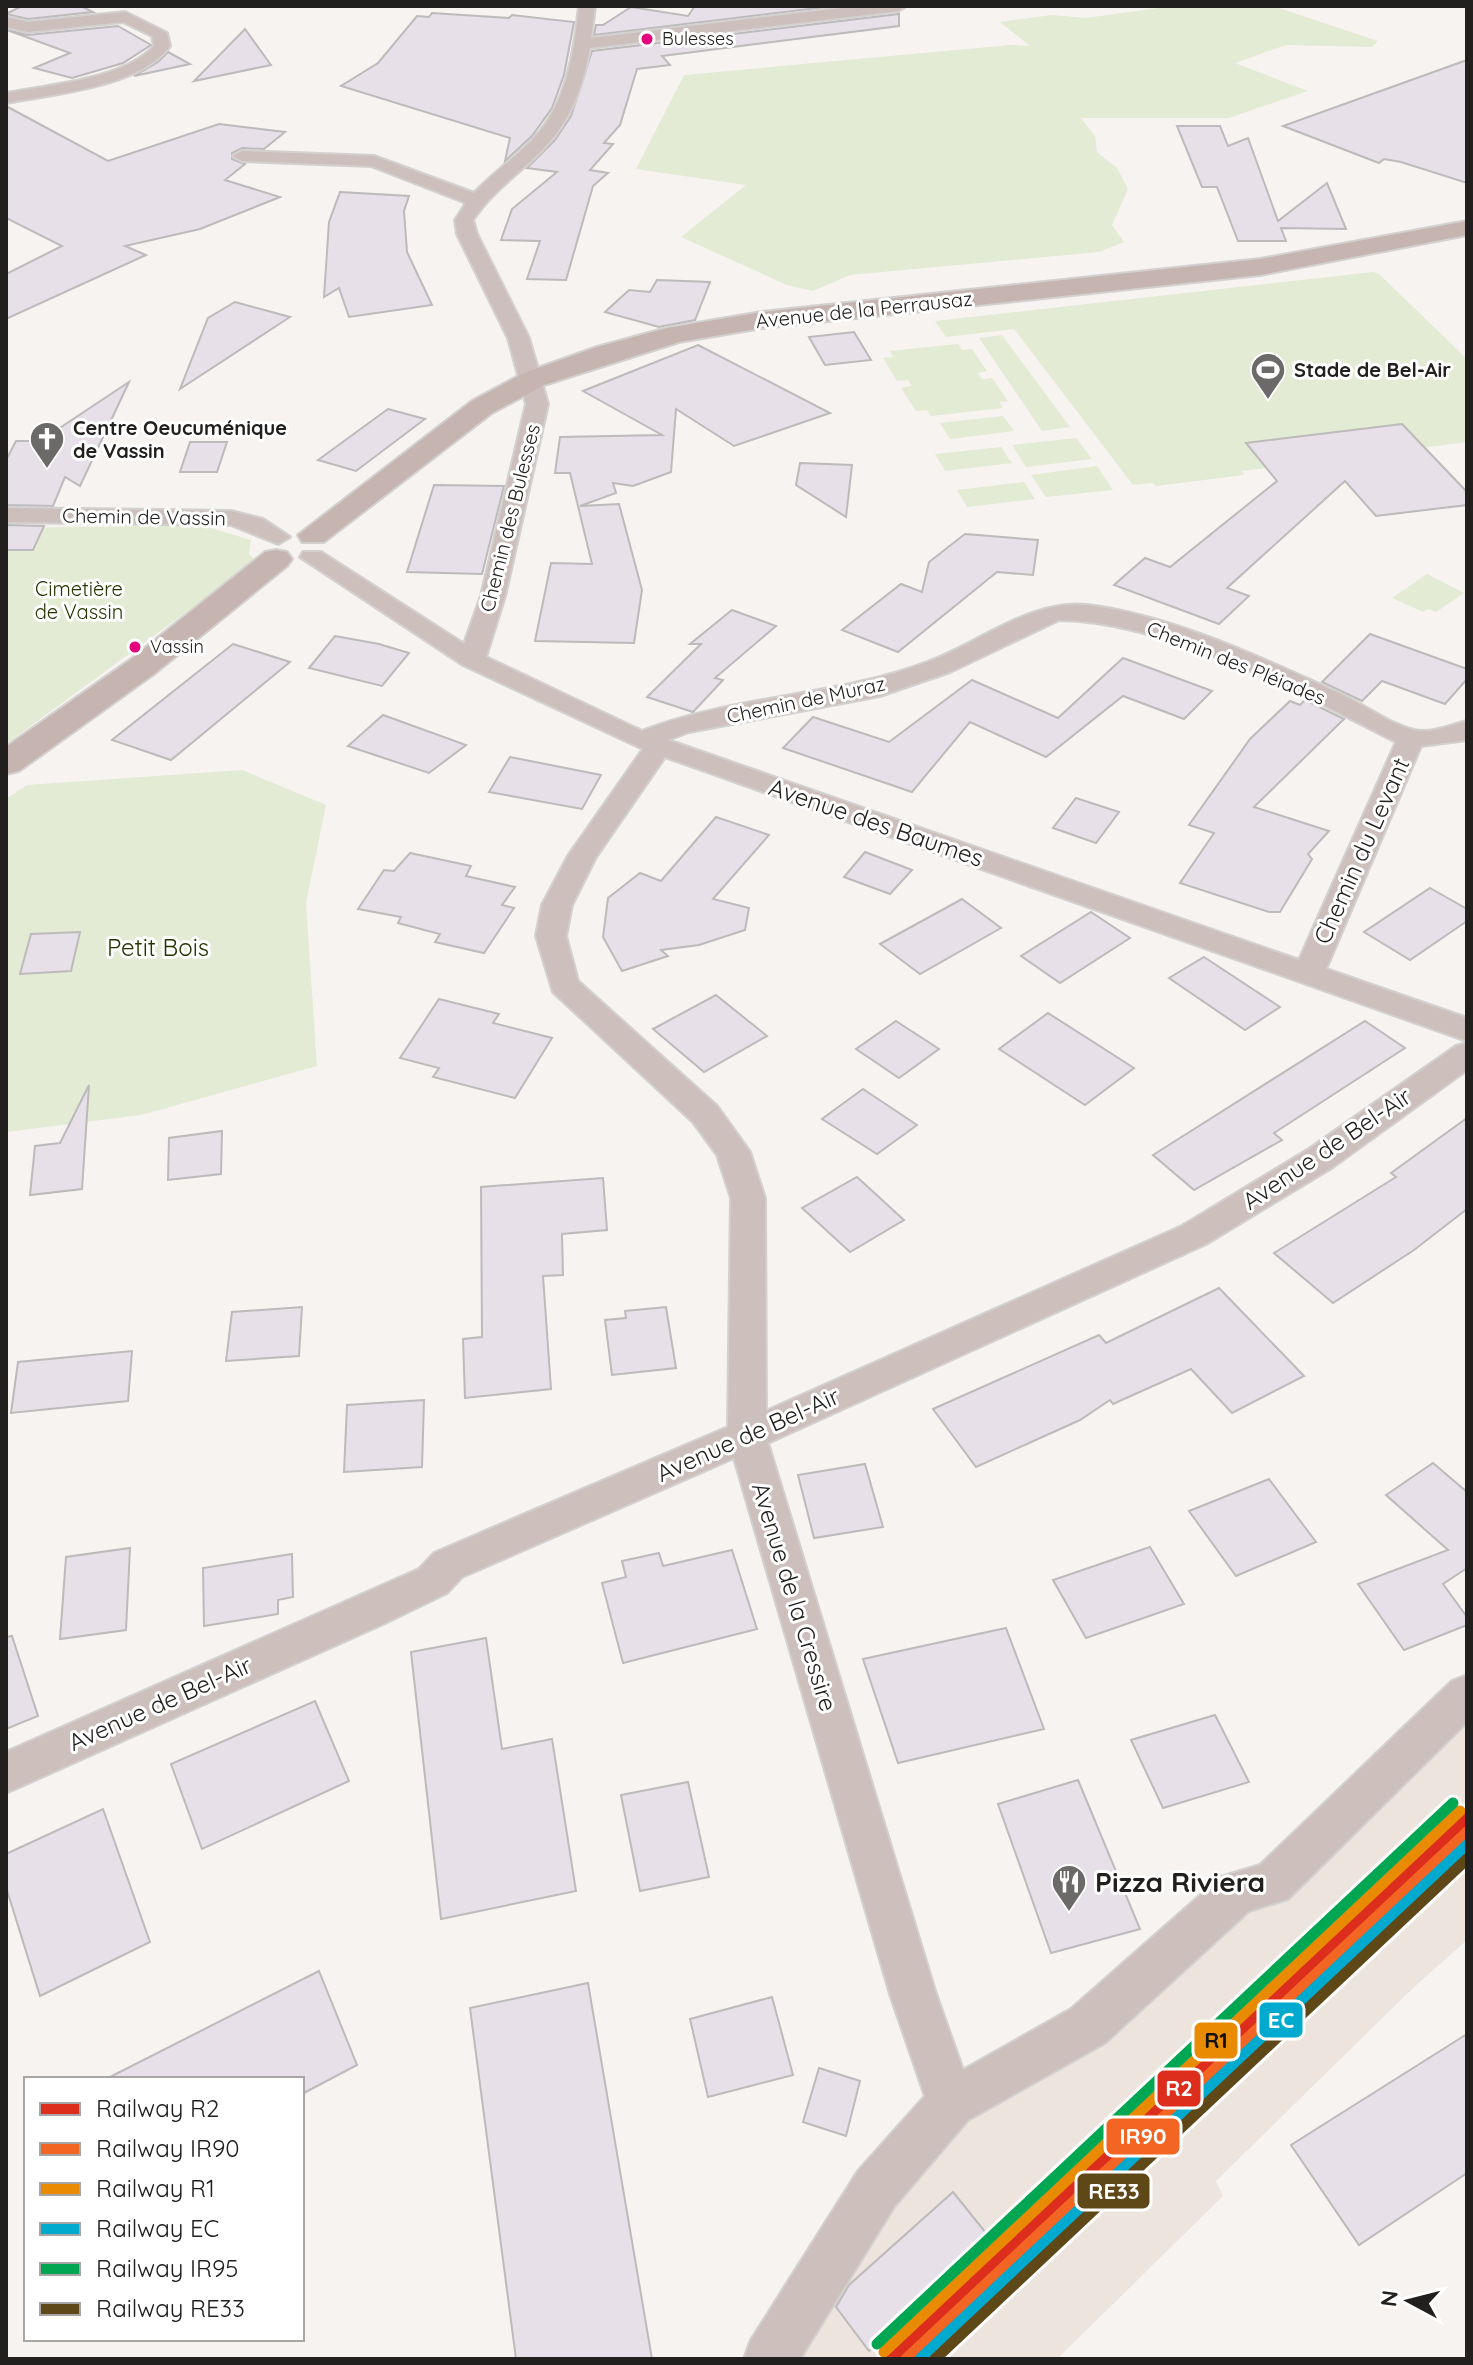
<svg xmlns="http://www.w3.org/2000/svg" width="1473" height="2365" font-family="Quicksand,sans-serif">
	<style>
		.built { fill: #ede4dd }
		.green { fill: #e3ebd4 }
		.building { fill: #e8e0e8; stroke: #bcbaba; stroke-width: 2 }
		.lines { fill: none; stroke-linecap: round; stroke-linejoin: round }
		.street-casing { stroke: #d3d1d0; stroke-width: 4 }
		.secondary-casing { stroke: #d3d1d0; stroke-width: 4 }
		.street { fill: #cdbfbb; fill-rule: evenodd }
		.secondary { fill: #c5b4af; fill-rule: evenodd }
		.rail-1-casing { stroke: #fff; stroke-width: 17 }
		.rail-2-casing { stroke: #fff; stroke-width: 17 }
		.rail-3-casing { stroke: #fff; stroke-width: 17 }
		.rail-4-casing { stroke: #fff; stroke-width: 17 }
		.rail-5-casing { stroke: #fff; stroke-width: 17 }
		.rail-6-casing { stroke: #fff; stroke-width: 17 }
		.rail-1 { stroke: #dd2e1d; stroke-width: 11 }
		.rail-2 { stroke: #f26522; stroke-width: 11 }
		.rail-3 { stroke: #e98b02; stroke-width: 11 }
		.rail-4 { stroke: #00a9ce; stroke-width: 11 }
		.rail-5 { stroke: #00a651; stroke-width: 11 }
		.rail-6 { stroke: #5f4817; stroke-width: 11 }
		.bus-dot { fill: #e5007d; stroke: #fff; stroke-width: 3 }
		.labels { text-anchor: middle; stroke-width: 6; stroke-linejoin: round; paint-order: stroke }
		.far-bus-label { font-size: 18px; fill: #22201e; stroke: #fff; text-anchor: start }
		.far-street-label { font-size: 20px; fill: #22201e; stroke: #fff }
		.far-poi-label { font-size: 20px; font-weight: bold; fill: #22201e; stroke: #fff; text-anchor: start }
		.far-park-label { font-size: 20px; fill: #243400; stroke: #fff }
		.street-label { font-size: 24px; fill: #22201e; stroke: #fff }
		.park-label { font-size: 24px; fill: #243400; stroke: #fff }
		.near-poi-label { font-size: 28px; font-weight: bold; fill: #22201e; stroke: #fff; text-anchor: start }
		.line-badge { stroke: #fff; stroke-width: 3 }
		.badge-label { font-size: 22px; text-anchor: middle; font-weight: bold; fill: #fff }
		.pale-badge-label { font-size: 22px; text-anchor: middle; font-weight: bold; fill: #111 }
	</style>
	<rect width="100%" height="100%" fill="#f6f3f1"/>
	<path class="built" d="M1467,1694V1940L1413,1988L1216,2181L1223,2196L1057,2359H770L876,2189L1069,2035Z"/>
	<g class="green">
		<path d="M1173,6H1273L1378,41L1372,47L1286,45L1235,63L1308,91L1229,118H1081L1095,136L1097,152L1117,168L1128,189L1112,225L1124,242L1099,252L850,275L813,291L787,285L681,237L746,185L636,169L684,75L1011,45L1030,46L1000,22L1052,15L1086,18Z"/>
		<path d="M1373,272L1379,274L1467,359V442L1242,471L1244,475L1156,486L1153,483L1133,485L1014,329L946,337L935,321Z"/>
		<path d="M1002,335L1070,427L1042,431L979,338Z"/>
		<path d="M958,344L962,350L972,349L987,371L978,373L982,379L992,378L1008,401L999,402L1003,408L931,416L927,410L916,411L901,388L912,386L908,380L897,381L883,358L893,357L890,351Z"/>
		<path d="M1003,416L1014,431L950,439L940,423Z"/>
		<path d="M1076,438L1092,459L1026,467L1012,445Z"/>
		<path d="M1001,447L1012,463L945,471L935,454Z"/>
		<path d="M1097,466L1113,490L1046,497L1031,475Z"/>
		<path d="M1024,482L1035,499L967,507L957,490Z"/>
		<path d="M201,525L251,540L249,554L256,561L6,744V528Z"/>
		<path d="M1427,574L1464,593L1436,612L1428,609L1423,612L1392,598Z"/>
		<path d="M242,770L326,805L306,903L317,1066L141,1115L6,1132V799L27,785Z"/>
	</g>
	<g class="building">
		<path d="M22,6H81L93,12L28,19L6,14Z"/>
		<path d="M695,6H834L594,35L596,25H603L631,7L688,16Z"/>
		<path d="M432,13L509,18L512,15L574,22L564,75L552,108L532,136L505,161L510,138L341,86L378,63L417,16L429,17Z"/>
		<path d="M899,14V26L662,56L670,65L637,69L620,125L604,143L613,144L590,170L608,173L593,186L566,280L527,279L540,241L501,240L512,209L557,172L527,168L555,140L571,116L592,51Z"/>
		<path d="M118,26L151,45L123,63L72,78L34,68L70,53L7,30L28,35Z"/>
		<path d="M245,29L271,65L194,81Z"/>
		<path d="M168,52L190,64L134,76L158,62Z"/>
		<path d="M1467,60V183L1401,162L1384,159L1379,163L1283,126Z"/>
		<path d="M6,106L108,161L219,124L285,132L264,149L242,148L232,153V159L245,164L225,180L280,197L200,229L125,246L146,255L6,319V274L62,246L6,218Z"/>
		<path d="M1177,126H1220L1228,146L1248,138L1278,221L1327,183L1346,229L1281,228L1286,241H1238L1217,187H1202Z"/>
		<path d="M340,192L409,196L404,211L407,252L432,305L349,317L339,288L324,297L329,222Z"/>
		<path d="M657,280L710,282L695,320L659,327L605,312L629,290L650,292Z"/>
		<path d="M235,302L290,317L180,389L208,318Z"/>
		<path d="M854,332L871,360L825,365L809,337Z"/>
		<path d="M698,345L830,413L734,446L676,409L671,472L633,486L613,483L616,493L580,506L619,504L642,590L634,643L535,641L551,563L592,564L570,473H555L560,437L662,435L583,391Z"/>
		<path d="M129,382L80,486L65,477L53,506L6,505V460L16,441H40Z"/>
		<path d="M388,409L425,419L356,471L318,460Z"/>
		<path d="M1402,424L1467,492V505L1376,516L1345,481L1227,588L1249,596L1219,624L1114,585L1145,558L1170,567L1277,481L1246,443Z"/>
		<path d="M190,442H227L217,472H180Z"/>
		<path d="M800,463L852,465L846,517L796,485Z"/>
		<path d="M434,485L504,486L482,574L407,572Z"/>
		<path d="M6,525L44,526L33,550H6Z"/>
		<path d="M965,534L1038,540L1033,575L997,572L898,652L842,630L901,584L922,592L929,562Z"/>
		<path d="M732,610L776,626L715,678L723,680L693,712L647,697L701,644H690Z"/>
		<path d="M1370,634L1467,669V679L1445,704L1382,681L1362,701L1322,682Z"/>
		<path d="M335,636L379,644L409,653L382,686L309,668Z"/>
		<path d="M233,644L290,662L171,760L112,740Z"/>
		<path d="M1123,658L1212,691L1184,719L1123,696L1046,757L970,722L912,792L783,748L813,717L889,742L972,680L1058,718Z"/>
		<path d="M1305,700L1344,719L1254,807L1329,831L1308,854L1312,859L1280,912H1269L1180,883L1214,833L1189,825L1250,739L1290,701L1300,705Z"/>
		<path d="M383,715L466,745L429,773L348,746Z"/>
		<path d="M510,757L601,775L582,809L489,792Z"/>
		<path d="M1076,798L1119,812L1096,843L1053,828Z"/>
		<path d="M716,817L769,835L713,899L749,908L745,930L699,945L661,950L668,956L622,971L603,937L608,898L640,873L661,881Z"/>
		<path d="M865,852L912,870L890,894L844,877Z"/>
		<path d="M410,853L471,866L466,876L515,887L502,905L514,908L484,953L435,942L440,934L398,923L401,917L358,909L384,870L394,871Z"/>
		<path d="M1430,888L1467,909V921L1410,960L1364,932Z"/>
		<path d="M962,899L1001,928L920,974L880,944Z"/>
		<path d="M1091,912L1130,938L1060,983L1021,956Z"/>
		<path d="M80,932L71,971L20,974L31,934Z"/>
		<path d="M1204,957L1280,1007L1245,1030L1169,978Z"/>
		<path d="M716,995L767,1036L704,1072L653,1029Z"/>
		<path d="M439,999L499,1014L493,1023L552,1038L515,1098L433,1077L439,1068L400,1058Z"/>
		<path d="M1048,1013L1134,1068L1085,1105L999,1049Z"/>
		<path d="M896,1021L939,1049L899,1078L856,1049Z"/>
		<path d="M1365,1021L1405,1048L1274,1133L1282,1140L1194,1190L1153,1155Z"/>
		<path d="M89,1085L82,1189L30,1195L35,1146L60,1143Z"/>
		<path d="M863,1089L917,1125L877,1154L822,1119Z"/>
		<path d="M1467,1118V1209L1414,1250L1333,1303L1274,1253L1396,1177L1391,1173Z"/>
		<path d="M222,1131L221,1174L168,1180L169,1138Z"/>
		<path d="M857,1177L904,1220L850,1252L802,1208Z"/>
		<path d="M603,1178L607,1230L562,1234L563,1275L543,1276L551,1389L465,1398L463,1339L482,1337L481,1187Z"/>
		<path d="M1219,1288L1304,1376L1232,1413L1191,1369L1113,1404L1110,1400L1080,1420L976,1467L933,1409L1099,1335L1106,1343Z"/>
		<path d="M302,1307L299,1356L226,1361L232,1312Z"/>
		<path d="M666,1307L676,1368L612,1375L605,1320L626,1318L625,1311Z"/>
		<path d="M132,1351L128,1401L11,1413L18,1362Z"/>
		<path d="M424,1400L422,1467L344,1472L347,1405Z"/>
		<path d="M1433,1463L1467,1492V1568L1443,1584L1467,1617V1625L1404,1650L1358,1584L1448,1550L1386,1495Z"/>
		<path d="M865,1464L883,1527L814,1538L798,1475Z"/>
		<path d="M1269,1479L1316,1542L1236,1576L1189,1511Z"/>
		<path d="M1150,1547L1184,1604L1086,1638L1053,1580Z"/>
		<path d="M130,1548L126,1630L60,1639L66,1557Z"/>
		<path d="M732,1550L757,1629L623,1663L602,1583L626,1577L622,1561L659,1553L663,1566Z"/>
		<path d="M292,1554L293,1597L278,1600V1614L204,1626L203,1568Z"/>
		<path d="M1006,1628L1044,1729L898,1763L863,1659Z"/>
		<path d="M12,1636L38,1716L6,1729V1637Z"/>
		<path d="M486,1638L502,1749L552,1739L576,1891L441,1919L411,1652Z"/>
		<path d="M315,1701L349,1781L202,1849L171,1764Z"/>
		<path d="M1215,1715L1249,1782L1163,1808L1131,1740Z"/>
		<path d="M1078,1780L1140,1929L1051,1953L998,1804Z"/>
		<path d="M688,1782L709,1877L640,1891L621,1795Z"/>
		<path d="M103,1809L150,1942L40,1996L6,1887V1854Z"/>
		<path d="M319,1971L357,2065L302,2094V2079H106Z"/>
		<path d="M588,1983L652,2359H516L470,2008Z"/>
		<path d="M772,1997L793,2075L708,2097L690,2019Z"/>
		<path d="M1467,2034V2173L1359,2245L1291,2145Z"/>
		<path d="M819,2068L860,2081L846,2136L803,2122Z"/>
		<path d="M953,2192L990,2238L869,2351L836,2307L849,2285Z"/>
	</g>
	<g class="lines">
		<defs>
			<g id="street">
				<path d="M579,6H595L591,38L859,6H906L898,11L590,48C583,85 571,121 543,149C520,173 492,191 473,220L477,234L529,338L548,404L505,596L486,657L642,731C735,695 837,697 930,661C981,642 1031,599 1087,605C1172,615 1266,660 1343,695C1366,706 1390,724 1414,730C1431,734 1451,725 1467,721V740L1421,746L1326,969L1467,1018V1041L665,757L596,857L572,905L566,936L578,981L717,1106L750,1152L765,1198L766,1411L1182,1226L1309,1149L1456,1046L1467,1043V1070L1333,1167L1206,1244L768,1443L936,1994L963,2070L1071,2009L1221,1877L1260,1865L1452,1681L1467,1675V1722L1288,1899L1249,1911L1105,2043L968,2120L894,2207L800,2359H744L751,2340L858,2171L925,2096L890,1994L734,1458L462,1577L447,1593L383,1624L6,1793V1752L419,1569L434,1553L728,1427L731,1198L717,1155L693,1122L553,992L536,936L542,905L568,856L643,749L463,665L300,557L303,552H321L464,644L481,596L526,404L508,338L457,234L455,220L466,203L371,166L242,161L233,156L242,151L374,156L474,193C493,173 515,158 534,138C567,103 574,52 579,6ZM1059,620C1164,621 1303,694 1396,742L1299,960L668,740L689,732L880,696L950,672Z"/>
				<path d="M125,12L167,33L170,46C140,87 54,94 6,103V93C49,85 124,79 154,46L152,36L123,22L28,32L6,27V17L28,22Z"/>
				<path d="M6,508L231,511L263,519L290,537L278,544L231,525L6,522Z"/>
			</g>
			<g id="secondary">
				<path d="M1467,221V235L1260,275L762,328L679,342L544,385L492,413L324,542H302L298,535L472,401L524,373L597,347L667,328L762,312L1260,259Z"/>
				<path d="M276,550L287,552L292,559L287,566L154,674L19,771L6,774V747L130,660L265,552Z"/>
			</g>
		</defs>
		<use href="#street" class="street-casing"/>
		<use href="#secondary" class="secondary-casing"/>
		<use href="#street" class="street"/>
		<use href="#secondary" class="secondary"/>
		<defs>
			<path id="rail-1" d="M891,2359L1467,1818"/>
			<path id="rail-2" d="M906,2359L1467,1832"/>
			<path id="rail-3" d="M884,2352L1460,1811"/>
			<path id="rail-4" d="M920,2359L1467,1845"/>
			<path id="rail-5" d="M877,2344L1453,1803"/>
			<path id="rail-6" d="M935,2359L1467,1859"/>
		</defs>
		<use href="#rail-1" class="rail-1-casing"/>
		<use href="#rail-2" class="rail-2-casing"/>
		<use href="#rail-3" class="rail-3-casing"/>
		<use href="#rail-4" class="rail-4-casing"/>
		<use href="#rail-5" class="rail-5-casing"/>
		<use href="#rail-6" class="rail-6-casing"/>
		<use href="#rail-1" class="rail-1"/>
		<use href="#rail-2" class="rail-2"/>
		<use href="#rail-3" class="rail-3"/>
		<use href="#rail-4" class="rail-4"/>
		<use href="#rail-5" class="rail-5"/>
		<use href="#rail-6" class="rail-6"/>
	</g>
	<defs>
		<symbol id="stadium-pin" viewBox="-11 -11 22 30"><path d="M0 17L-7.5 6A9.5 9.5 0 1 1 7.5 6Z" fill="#6c6a68" stroke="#fff"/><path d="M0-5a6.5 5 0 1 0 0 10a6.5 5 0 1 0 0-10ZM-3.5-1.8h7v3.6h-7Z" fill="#fff"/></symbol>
		<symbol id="church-pin" viewBox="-11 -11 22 30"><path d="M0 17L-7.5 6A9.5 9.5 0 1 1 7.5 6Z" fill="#6c6a68" stroke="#fff"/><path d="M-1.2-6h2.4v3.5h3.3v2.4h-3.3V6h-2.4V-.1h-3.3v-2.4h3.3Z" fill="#fff"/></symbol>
		<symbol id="restaurant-pin" viewBox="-11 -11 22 30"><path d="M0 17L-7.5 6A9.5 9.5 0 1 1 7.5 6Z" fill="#6c6a68" stroke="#fff"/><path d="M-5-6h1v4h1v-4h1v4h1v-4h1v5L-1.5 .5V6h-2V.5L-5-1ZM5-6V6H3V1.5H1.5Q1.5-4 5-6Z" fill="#fff"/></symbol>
	</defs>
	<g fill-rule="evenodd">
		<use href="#stadium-pin" x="1248" y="350" width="40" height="54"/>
		<use href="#church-pin" x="27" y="419" width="40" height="54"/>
		<use href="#restaurant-pin" x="1049" y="1862" width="40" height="54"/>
	</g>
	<g class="bus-dot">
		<circle cx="647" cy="39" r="7"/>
		<circle cx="135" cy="647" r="7"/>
	</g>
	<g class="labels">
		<g class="far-bus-label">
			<text x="662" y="45">Bulesses</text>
			<text x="150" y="653">Vassin</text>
		</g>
		<g class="far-street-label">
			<text transform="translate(864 310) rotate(-6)" y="7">Avenue de la Perrausaz</text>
			<text transform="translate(144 517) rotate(1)" y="7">Chemin de Vassin</text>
			<text transform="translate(510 518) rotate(-76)" y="7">Chemin des Bulesses</text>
			<text transform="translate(1236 663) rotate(22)" y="7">Chemin des Pléiades</text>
			<text transform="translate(806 700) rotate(-12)" y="7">Chemin de Muraz</text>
		</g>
		<g class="far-poi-label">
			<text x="1294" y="377">Stade de Bel-Air</text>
			<text x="73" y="435">Centre Oeucuménique<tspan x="73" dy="23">de Vassin</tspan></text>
		</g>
		<g class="far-park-label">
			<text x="79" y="596">Cimetière<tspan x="79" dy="23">de Vassin</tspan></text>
		</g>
		<g class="street-label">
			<text transform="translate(876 823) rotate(19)" y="8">Avenue des Baumes</text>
			<text transform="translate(1362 851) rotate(-66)" y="8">Chemin du Levant</text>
			<text transform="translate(1327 1149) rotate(-34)" y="8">Avenue de Bel-Air</text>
			<text transform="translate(748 1435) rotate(-24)" y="8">Avenue de Bel-Air</text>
			<text transform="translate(794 1597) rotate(73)" y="8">Avenue de la Cressire</text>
			<text transform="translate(160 1704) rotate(-24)" y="8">Avenue de Bel-Air</text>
		</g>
		<g class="park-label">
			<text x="158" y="956">Petit Bois</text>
		</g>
		<g class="near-poi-label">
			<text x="1095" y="1892">Pizza Riviera</text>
		</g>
	</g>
	<g class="line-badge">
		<rect x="1258" y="2001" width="46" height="38" rx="8" fill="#00a9ce"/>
		<rect x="1193" y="2021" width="46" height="39" rx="8" fill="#e98b02"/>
		<rect x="1156" y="2069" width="46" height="39" rx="8" fill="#dd2e1d"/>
		<rect x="1105" y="2117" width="76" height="39" rx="8" fill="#f26522"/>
		<rect x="1076" y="2172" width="75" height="38" rx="8" fill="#5f4817"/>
	</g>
	<g class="badge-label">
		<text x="1281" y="2028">EC</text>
		<text x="1179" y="2096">R2</text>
		<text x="1143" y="2144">IR90</text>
		<text x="1114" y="2199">RE33</text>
	</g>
	<g class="pale-badge-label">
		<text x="1216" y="2048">R1</text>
	</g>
	<rect width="1473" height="2365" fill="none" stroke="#22201e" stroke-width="16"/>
	<rect x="24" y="2077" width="280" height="264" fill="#ffffff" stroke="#a7a6a5" stroke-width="2"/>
	<rect x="40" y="2103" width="40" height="12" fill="#dd2e1d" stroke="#a7a6a5" stroke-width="2"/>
	<text x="96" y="2117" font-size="24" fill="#22201e">Railway R2</text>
	<rect x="40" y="2143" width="40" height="12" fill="#f26522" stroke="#a7a6a5" stroke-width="2"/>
	<text x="96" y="2157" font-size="24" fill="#22201e">Railway IR90</text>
	<rect x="40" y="2183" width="40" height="12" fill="#e98b02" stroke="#a7a6a5" stroke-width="2"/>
	<text x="96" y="2197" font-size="24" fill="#22201e">Railway R1</text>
	<rect x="40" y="2223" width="40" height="12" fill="#00a9ce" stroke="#a7a6a5" stroke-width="2"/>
	<text x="96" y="2237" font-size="24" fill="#22201e">Railway EC</text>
	<rect x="40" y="2263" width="40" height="12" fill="#00a651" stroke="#a7a6a5" stroke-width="2"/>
	<text x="96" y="2277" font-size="24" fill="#22201e">Railway IR95</text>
	<rect x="40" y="2303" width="40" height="12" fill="#5f4817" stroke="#a7a6a5" stroke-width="2"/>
	<text x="96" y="2317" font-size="24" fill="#22201e">Railway RE33</text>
	<g transform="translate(1409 2301) rotate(277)" stroke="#ffffff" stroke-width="6" paint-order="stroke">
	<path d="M0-6L14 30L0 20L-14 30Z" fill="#22201e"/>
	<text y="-12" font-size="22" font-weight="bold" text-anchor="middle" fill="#22201e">N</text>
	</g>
</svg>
